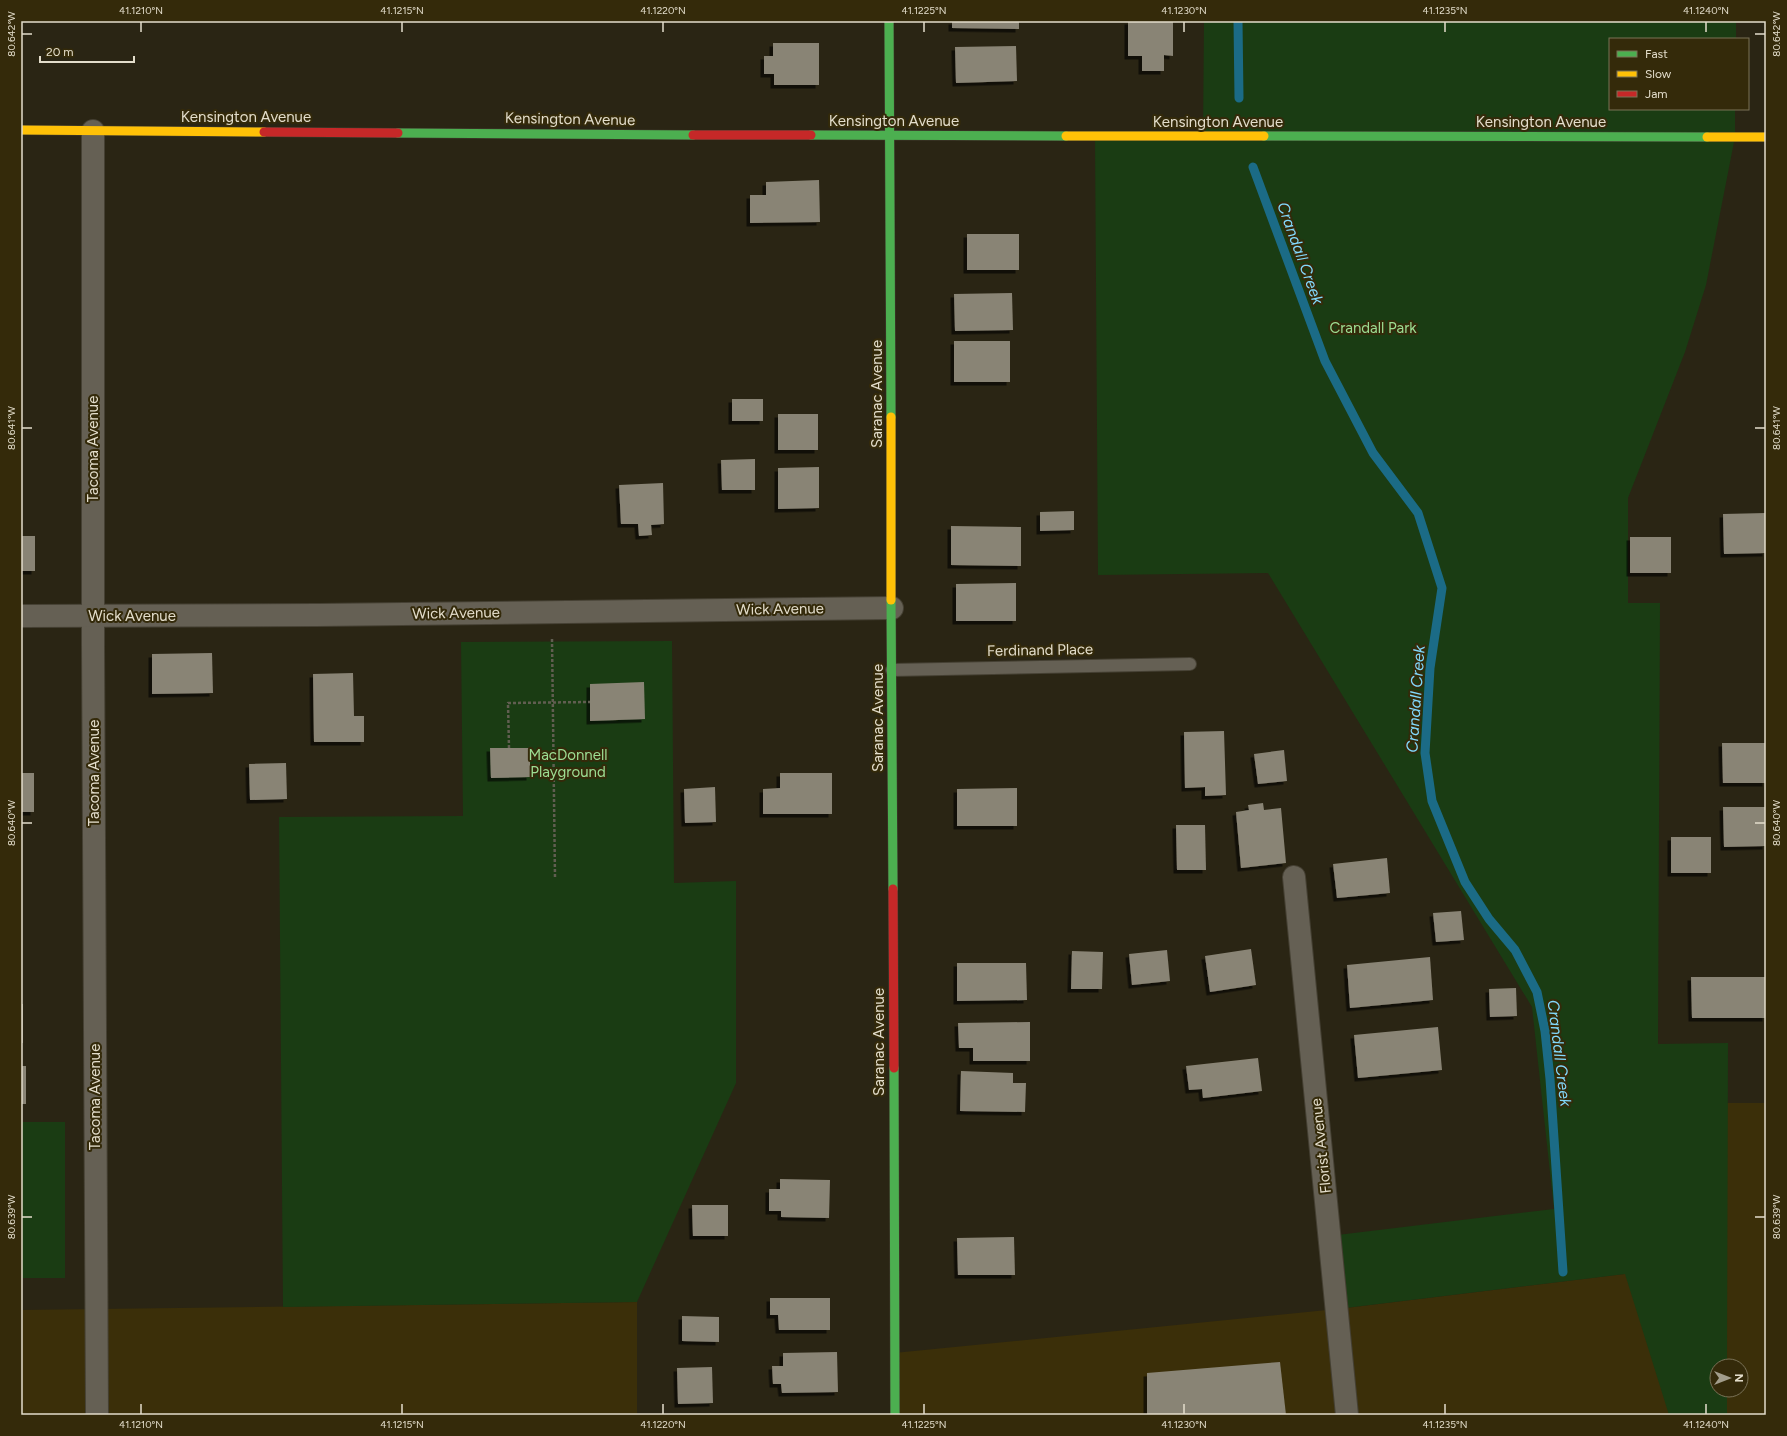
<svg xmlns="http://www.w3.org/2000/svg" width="1787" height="1436" font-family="Figtree,sans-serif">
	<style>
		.built { fill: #3b2f09; fill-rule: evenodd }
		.green { fill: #1a3c13 }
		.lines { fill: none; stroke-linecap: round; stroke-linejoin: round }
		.stream { stroke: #1b6b86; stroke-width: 9 }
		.building { fill: #898475; filter: url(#shadow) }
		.lane-casing { stroke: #454033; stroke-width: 14 }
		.street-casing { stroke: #454033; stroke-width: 24 }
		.fast-casing { stroke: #454033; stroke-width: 10 }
		.slow-casing { stroke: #454033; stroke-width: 10 }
		.jam-casing { stroke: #454033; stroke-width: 10 }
		.path { stroke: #615e51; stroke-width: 2.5; stroke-dasharray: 3 2; stroke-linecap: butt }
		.lane { stroke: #656054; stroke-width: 12 }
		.street { stroke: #656054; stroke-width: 22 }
		.fast { stroke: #4caf50; stroke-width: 9 }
		.slow { stroke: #ffc107; stroke-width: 9 }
		.jam { stroke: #c62828; stroke-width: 9 }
		.ticks { fill: none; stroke: #e3ddcb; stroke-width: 1.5 }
		.labels { text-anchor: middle; stroke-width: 4; stroke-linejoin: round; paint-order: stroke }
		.street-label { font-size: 15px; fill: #e3ddcb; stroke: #342a0a }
		.park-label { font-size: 15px; fill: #9cdd93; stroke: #342a0a }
		.water-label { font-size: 16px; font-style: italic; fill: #82d9fc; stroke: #342a0a }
		.neatline { fill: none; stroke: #e3ddcb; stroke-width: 1.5 }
		.ticks-label { font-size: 10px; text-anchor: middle; fill: #e3ddcb }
	</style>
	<defs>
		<filter id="shadow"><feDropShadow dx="-3.5" dy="3.5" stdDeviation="0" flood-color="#0009"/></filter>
	</defs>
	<rect width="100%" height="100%" fill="#2a2514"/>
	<g class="built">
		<path d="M1626,1103H1766V1415H895L894,1353L1337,1309L1624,1274ZM1717,1366H1741V1390H1717Z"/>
		<path d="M637,1302V1415H21V1310Z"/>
	</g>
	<g class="green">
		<path d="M1204,21H1736V39H1610V109H1735V137L1706,285L1685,352L1628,498V603H1660L1658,1044L1728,1043L1727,1366H1717V1390H1727V1415H1669L1625,1274L1337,1309L1329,1236L1554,1209L1532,1007L1268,573L1098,575L1095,136H1203Z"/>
		<path d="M672,641L674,883L736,881V1083L637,1302L283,1307L279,817L463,816L461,642Z"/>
		<rect x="21" y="1122" width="44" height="156"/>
	</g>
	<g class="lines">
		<g class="stream">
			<path d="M1238,21L1239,98"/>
			<path d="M1253,167L1325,361L1373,453L1418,513L1442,588L1430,668L1425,753L1432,801L1465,882L1489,919L1515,950L1537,992L1545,1031L1550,1079L1563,1272"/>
		</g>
	</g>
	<g class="building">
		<path d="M952,21H1019V29L952,28Z"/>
		<path d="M1128,21H1173V56L1164,55V71H1142V56H1128Z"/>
		<path d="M773,43H819V85H774V74H764V56H773Z"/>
		<path d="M1016,46L1017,81L956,83L955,47Z"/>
		<path d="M819,180L820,222L750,223V195H766V182Z"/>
		<rect x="967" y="234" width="52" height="36"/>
		<path d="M1012,293L1013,330L955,331L954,294Z"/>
		<rect x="954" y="341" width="56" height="41"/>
		<rect x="732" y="399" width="31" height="22"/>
		<rect x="778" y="414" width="40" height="36"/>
		<path d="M755,459V490H722L721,460Z"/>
		<path d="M819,467V508L778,509V468Z"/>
		<path d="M663,483L664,524L651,525L652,535L639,536L638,524H621L619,485Z"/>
		<path d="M1074,511V530L1040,531V512Z"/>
		<path d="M1766,513V553L1724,554L1723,514Z"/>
		<path d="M951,526L1021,527V566L951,565Z"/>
		<rect x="21" y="536" width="14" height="35"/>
		<rect x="1630" y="537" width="41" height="36"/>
		<path d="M1016,583V621H956V584Z"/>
		<path d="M212,653L213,693L152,694V654Z"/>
		<path d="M353,673L354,716H364V742H314L313,674Z"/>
		<path d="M644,682L645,719L590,721V684Z"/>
		<path d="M1224,731L1226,795L1205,796V787L1185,788L1184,732Z"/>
		<path d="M1722,743H1766V783H1723Z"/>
		<path d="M490,748H530V777L491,778Z"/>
		<path d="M1284,750L1287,781L1258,784L1254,754Z"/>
		<path d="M286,763L287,799L250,800L249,764Z"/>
		<rect x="21" y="773" width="13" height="39"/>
		<path d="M780,773H832V814H763V789L780,788Z"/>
		<path d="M715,787L716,822L685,823L684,789Z"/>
		<path d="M1017,788V826H957V789Z"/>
		<path d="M1263,803L1264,810L1281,808L1286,863L1241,868L1236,812L1249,810L1248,805Z"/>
		<path d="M1723,807H1766V846L1724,847Z"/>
		<path d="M1176,825H1205L1206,870H1177Z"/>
		<rect x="1671" y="837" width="40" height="36"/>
		<path d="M1387,858L1390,893L1337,898L1333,864Z"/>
		<path d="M1461,911L1464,940L1436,942L1433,913Z"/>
		<path d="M1251,949L1256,985L1210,992L1205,956Z"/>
		<path d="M1167,950L1170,981L1132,985L1129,954Z"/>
		<path d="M1072,951L1103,952L1102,989H1071Z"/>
		<path d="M1430,957L1433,1000L1350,1008L1347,965Z"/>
		<path d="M957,963H1026L1027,1000L957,1001Z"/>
		<path d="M1691,977H1766V1018H1692Z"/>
		<path d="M1516,988L1517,1016L1490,1017L1489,989Z"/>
		<rect x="21" y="1004" width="2" height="39"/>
		<path d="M1030,1022V1061H973V1048H959L958,1023Z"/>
		<path d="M1438,1027L1442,1070L1358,1078L1354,1035Z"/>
		<path d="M1258,1058L1262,1091L1203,1098L1202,1089L1189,1090L1186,1066Z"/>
		<rect x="21" y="1066" width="5" height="38"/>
		<path d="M961,1071L1013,1073V1083H1026L1025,1112L960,1111Z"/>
		<path d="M780,1179L830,1180L829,1218L781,1217V1211H769V1189H780Z"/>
		<path d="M692,1205H728V1236H693Z"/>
		<path d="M1014,1237L1015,1275H958L957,1238Z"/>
		<path d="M770,1298H830V1330H779L778,1315H770Z"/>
		<path d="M682,1316L719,1317V1342L682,1341Z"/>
		<path d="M837,1352L838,1392L782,1393L781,1384H773L772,1366H783V1353Z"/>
		<path d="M1280,1362L1286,1415H1147V1373Z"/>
		<path d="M712,1367L713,1403L678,1404L677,1368Z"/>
	</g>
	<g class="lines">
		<defs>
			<path id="lane" d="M892,670L1190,664"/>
			<g id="street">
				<path d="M93,131V645L97,1415"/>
				<path d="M21,616L318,615L892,608"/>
				<path d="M1294,877L1347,1415"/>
			</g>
			<g id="fast">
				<path d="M889,21L891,417"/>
				<path d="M398,133L693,135"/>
				<path d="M811,135L1066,136"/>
				<path d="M1264,136L1707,137"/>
				<path d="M891,600L893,889"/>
				<path d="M894,1068L895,1415"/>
			</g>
			<g id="slow">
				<path d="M21,130L264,132"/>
				<path d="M1066,136H1264"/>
				<path d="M1707,137H1766"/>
				<path d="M891,417V600"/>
			</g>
			<g id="jam">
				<path d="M264,132L398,133"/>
				<path d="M693,135H811"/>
				<path d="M893,889L894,1068"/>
			</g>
		</defs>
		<use href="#lane" class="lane-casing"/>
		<use href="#street" class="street-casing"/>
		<use href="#fast" class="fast-casing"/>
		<use href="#slow" class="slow-casing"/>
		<use href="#jam" class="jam-casing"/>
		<g class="path">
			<path d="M552,639L555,877"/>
			<path d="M509,748L508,703L590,702"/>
		</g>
		<use href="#lane" class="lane"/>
		<use href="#street" class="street"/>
		<use href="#fast" class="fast"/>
		<use href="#slow" class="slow"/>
		<use href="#jam" class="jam"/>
	</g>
	<path class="ticks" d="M141,22V32M402,22V32M663,22V32M924,22V32M1184,22V32M1445,22V32M1706,22V32M22,34H32M1755,34H1765M22,428H32M1755,428H1765M22,823H32M1755,823H1765M22,1217H32M1755,1217H1765M141,1404V1414M402,1404V1414M663,1404V1414M924,1404V1414M1184,1404V1414M1445,1404V1414M1706,1404V1414"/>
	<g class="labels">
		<g class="street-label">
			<text x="246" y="122">Kensington Avenue</text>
			<text transform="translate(570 119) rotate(1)" y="5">Kensington Avenue</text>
			<text x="894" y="126">Kensington Avenue</text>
			<text x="1218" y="127">Kensington Avenue</text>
			<text x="1541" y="127">Kensington Avenue</text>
			<text transform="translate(877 394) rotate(-90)" y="5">Saranac Avenue</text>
			<text transform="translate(93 449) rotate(-90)" y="5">Tacoma Avenue</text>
			<text transform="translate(780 609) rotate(-1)" y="5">Wick Avenue</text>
			<text transform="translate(456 613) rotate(-1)" y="5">Wick Avenue</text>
			<text x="132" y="621">Wick Avenue</text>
			<text transform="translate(1040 650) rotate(-1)" y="5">Ferdinand Place</text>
			<text transform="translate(878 718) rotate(-90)" y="5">Saranac Avenue</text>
			<text transform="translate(94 773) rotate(-90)" y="5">Tacoma Avenue</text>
			<text transform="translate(879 1042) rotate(-90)" y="5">Saranac Avenue</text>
			<text transform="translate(95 1097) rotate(-90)" y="5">Tacoma Avenue</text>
			<text transform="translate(1321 1146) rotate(-96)" y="5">Florist Avenue</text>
		</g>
		<g class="park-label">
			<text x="1373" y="333">Crandall Park</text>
			<text x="568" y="760">MacDonnell<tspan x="568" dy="17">Playground</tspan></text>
		</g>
		<g class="water-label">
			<text transform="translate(1301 253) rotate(70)" y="6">Crandall Creek</text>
			<text transform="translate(1415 699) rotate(-86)" y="6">Crandall Creek</text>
			<text transform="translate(1560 1053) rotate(83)" y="6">Crandall Creek</text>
		</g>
	</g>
	<rect width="1787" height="1436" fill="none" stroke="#342a0a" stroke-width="44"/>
	<rect x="1609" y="38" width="140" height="72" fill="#342a0a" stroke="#7a7257"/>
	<rect x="1617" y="51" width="20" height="6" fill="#4caf50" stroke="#7a7257"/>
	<text x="1645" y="58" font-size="12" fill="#e3ddcb">Fast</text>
	<rect x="1617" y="71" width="20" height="6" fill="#ffc107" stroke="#7a7257"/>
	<text x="1645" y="78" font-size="12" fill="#e3ddcb">Slow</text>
	<rect x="1617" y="91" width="20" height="6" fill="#c62828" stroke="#7a7257"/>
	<text x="1645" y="98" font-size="12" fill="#e3ddcb">Jam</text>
	<g transform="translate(1729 1378) rotate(90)"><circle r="19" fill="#342a0a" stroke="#7a7257"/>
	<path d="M0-3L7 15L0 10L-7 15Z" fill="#a29d8b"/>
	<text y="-6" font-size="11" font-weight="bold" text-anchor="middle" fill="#e3ddcb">N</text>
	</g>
	<path d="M40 56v6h94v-6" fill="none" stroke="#e3ddcb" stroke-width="2"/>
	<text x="46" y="56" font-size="12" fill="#e3ddcb" stroke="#342a0a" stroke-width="3" paint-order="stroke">20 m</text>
	<rect x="22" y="22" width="1743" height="1392" class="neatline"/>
	<g class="ticks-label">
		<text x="141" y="14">41.1210°N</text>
		<text x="402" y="14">41.1215°N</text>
		<text x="663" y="14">41.1220°N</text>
		<text x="924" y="14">41.1225°N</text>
		<text x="1184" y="14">41.1230°N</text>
		<text x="1445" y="14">41.1235°N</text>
		<text x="1706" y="14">41.1240°N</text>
		<text transform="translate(1776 34) rotate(-90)" y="4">80.642°W</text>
		<text transform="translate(11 34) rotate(-90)" y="4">80.642°W</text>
		<text transform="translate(1776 428) rotate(-90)" y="4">80.641°W</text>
		<text transform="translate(11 428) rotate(-90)" y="4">80.641°W</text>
		<text transform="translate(1776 823) rotate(-90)" y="4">80.640°W</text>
		<text transform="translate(11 823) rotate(-90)" y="4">80.640°W</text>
		<text transform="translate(1776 1217) rotate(-90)" y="4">80.639°W</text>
		<text transform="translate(11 1217) rotate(-90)" y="4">80.639°W</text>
		<text x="141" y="1428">41.1210°N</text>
		<text x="402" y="1428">41.1215°N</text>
		<text x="663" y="1428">41.1220°N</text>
		<text x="924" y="1428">41.1225°N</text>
		<text x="1184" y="1428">41.1230°N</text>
		<text x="1445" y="1428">41.1235°N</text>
		<text x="1706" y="1428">41.1240°N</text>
	</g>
</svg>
